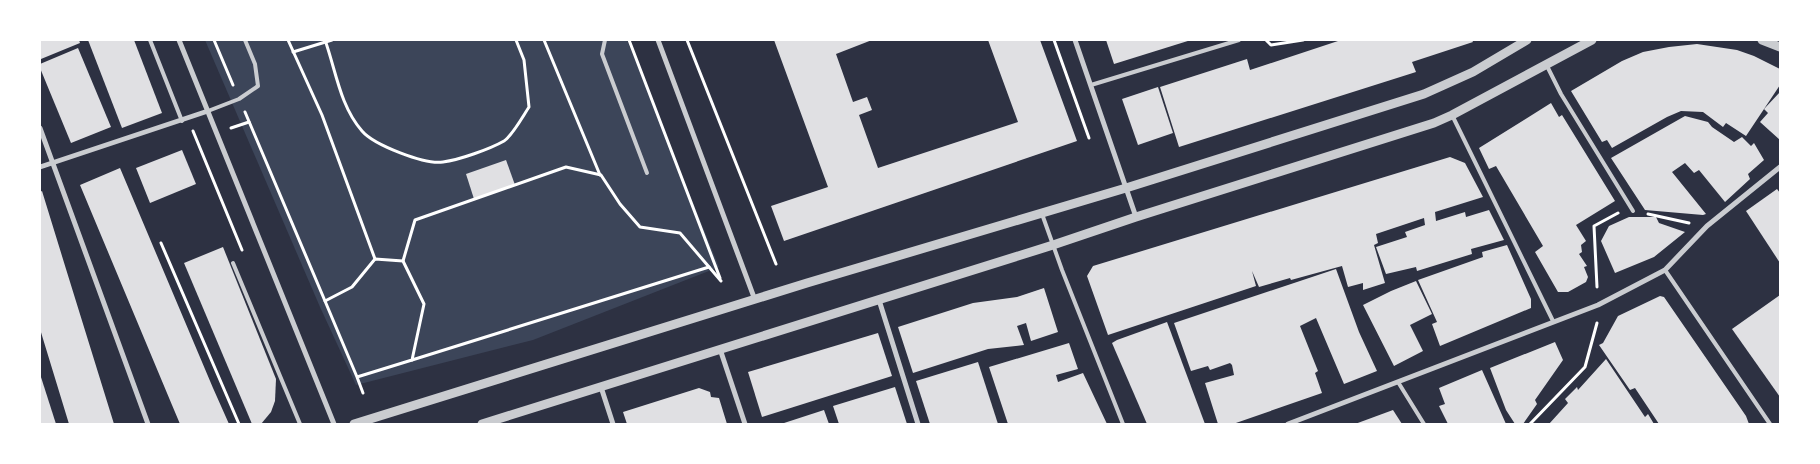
<svg xmlns="http://www.w3.org/2000/svg" width="1820" height="464" font-family="'Varela Round',sans-serif">
	<style>
		.green { fill: #3c4559 }
		.building { fill: #e0e0e3 }
		.lines { fill: none; stroke-linecap: round; stroke-linejoin: round }
		.path { stroke: #fff; stroke-width: 3 }
		.service { stroke: #caccd0; stroke-width: 4 }
		.minor { stroke: #caccd0; stroke-width: 5 }
		.tertiary { stroke: #caccd0; stroke-width: 9 }
	</style>
	<rect width="100%" height="100%" fill="#2d3142"/>
	<path class="green" d="M205,40H627L719,267L533,340L356,385L320,307Z"/>
	<g class="building">
		<path d="M40,40H79L80,43L41,59Z"/>
		<path d="M88,40H134L162,113L122,128Z"/>
		<path d="M774,40H872L836,54L853,102L867,97L872,110L859,115L878,168L1018,122L988,40H1040L1077,141L784,241L771,206L828,187Z"/>
		<path d="M1106,40H1191L1114,64Z"/>
		<path d="M1341,40H1472L1473,42L1412,62L1416,72L1179,147L1160,87L1247,59L1250,70Z"/>
		<path d="M1697,44L1737,50L1754,56L1780,69V85L1746,136L1726,123L1723,127L1703,112L1681,111L1667,117L1612,148L1607,140L1602,142L1571,91L1622,61L1643,52L1669,47Z"/>
		<path d="M78,48L111,127L71,143L40,68V64Z"/>
		<path d="M1158,87L1173,133L1138,145L1122,99Z"/>
		<path d="M1780,92V140L1760,122L1768,113L1764,109Z"/>
		<path d="M1551,103L1559,117L1562,115L1615,201L1576,225L1586,241L1581,245L1582,252L1579,254L1587,266L1584,267L1588,277L1586,282L1568,292H1558L1535,252L1543,246L1496,166L1489,169L1479,148Z"/>
		<path d="M1685,116L1708,122L1712,127L1734,142L1742,137L1751,146L1754,143L1764,160L1748,174L1750,179L1725,202L1699,170L1694,173L1685,163L1672,172L1706,214L1703,215L1645,210L1611,158Z"/>
		<path d="M182,150L196,184L150,203L136,168Z"/>
		<path d="M1450,157L1465,163L1483,197L1435,212L1436,221L1465,212L1466,217L1489,210L1504,240L1471,249L1472,254L1417,271L1416,267L1386,274L1376,247L1407,237L1405,232L1425,225L1424,218L1376,234L1378,243L1374,245L1385,283L1363,290V283L1348,287L1342,266L1291,280L1290,278L1259,287L1252,271L1256,286L1108,335L1087,276L1093,266Z"/>
		<path d="M506,160L515,185L474,199L466,174Z"/>
		<path d="M120,168L213,388L229,424H180L172,405L80,185Z"/>
		<path d="M1777,189L1780,193V263L1746,211Z"/>
		<path d="M42,191L66,269L114,424H69L40,329V192Z"/>
		<path d="M1629,217H1656L1659,223L1685,232L1654,257L1615,273L1601,241L1609,226Z"/>
		<path d="M1507,245L1531,299V308L1440,346L1432,324L1437,322L1418,280L1483,257L1482,252Z"/>
		<path d="M223,247L276,379L275,401L271,412L261,424H252L184,263Z"/>
		<path d="M1336,269L1359,332L1377,371L1344,384L1316,318L1300,326L1318,371L1315,373L1322,393L1233,424H1218L1205,383L1234,375L1232,365L1230,363L1210,370L1208,366L1191,371L1174,323Z"/>
		<path d="M1416,281L1432,314L1410,325L1423,351L1394,366L1363,305L1391,291Z"/>
		<path d="M1044,288L1058,332L1031,341L1026,323L1017,326L1024,345L988,349L913,373L898,327L973,303L1017,297Z"/>
		<path d="M1780,295V397L1732,329Z"/>
		<path d="M1660,296L1664,297L1746,416L1749,424H1659L1635,388L1630,390L1599,345L1603,343L1618,316Z"/>
		<path d="M1167,322L1205,424H1147L1112,343L1117,340Z"/>
		<path d="M878,333L892,376L762,417L748,372Z"/>
		<path d="M1555,342L1563,360L1535,400L1537,404L1523,424H1515L1506,410L1490,368Z"/>
		<path d="M1069,343L1078,369L1056,375L1058,382L1083,373L1107,424H1008L989,367Z"/>
		<path d="M1606,359L1645,417L1648,414L1654,424H1549L1568,403L1565,399L1577,387L1578,390Z"/>
		<path d="M978,362L998,424H930L916,381Z"/>
		<path d="M1482,370L1506,424H1448L1439,406L1445,404L1439,388Z"/>
		<path d="M40,374L56,424H40Z"/>
		<path d="M895,387L907,424H839L833,406Z"/>
		<path d="M699,388L710,392L711,397L719,398L727,424H627L623,412Z"/>
		<path d="M824,410L829,424H781Z"/>
		<path d="M1393,410L1402,424H1355Z"/>
	</g>
	<g class="lines">
		<g class="path">
			<path d="M214,40L233,85"/>
			<path d="M288,40L322,115L375,259"/>
			<path d="M325,40C336,71 340,106 362,131C374,145 425,165 443,162C459,160 490,149 504,141C512,136 523,116 529,107L524,60L516,40"/>
			<path d="M544,40L600,175"/>
			<path d="M629,40L720,278"/>
			<path d="M687,40L776,264"/>
			<path d="M1054,40L1089,138"/>
			<path d="M1266,40L1271,45L1303,40"/>
			<path d="M293,52L332,40"/>
			<path d="M245,112L325,301"/>
			<path d="M231,128L249,122"/>
			<path d="M193,131L242,250"/>
			<path d="M1648,214L1689,223"/>
			<path d="M161,243L239,424"/>
			<path d="M403,261L415,220L566,167L601,175L620,204L640,227L680,233L721,281"/>
			<path d="M1597,287L1594,226L1618,213"/>
			<path d="M412,360L709,267"/>
			<path d="M357,377L325,301L352,287L375,259L403,261L424,304L412,360L357,377L363,393"/>
			<path d="M1530,424L1585,367L1597,323"/>
		</g>
		<g class="service">
			<path d="M150,40L182,121"/>
			<path d="M605,40L602,54L647,173"/>
			<path d="M1547,66L1561,94L1633,211"/>
			<path d="M1091,85L1239,40"/>
			<path d="M208,111L239,99L258,86L255,64L245,40"/>
			<path d="M1452,115L1553,321"/>
			<path d="M1042,214L1062,270L1123,424"/>
			<path d="M233,263L300,424"/>
			<path d="M1665,270L1770,424"/>
			<path d="M1398,382L1424,424"/>
		</g>
		<g class="minor">
			<path d="M179,40L334,424"/>
			<path d="M658,40L755,300"/>
			<path d="M1075,40L1136,217"/>
			<path d="M40,128L148,424"/>
			<path d="M40,167L208,111"/>
			<path d="M879,300L918,424"/>
			<path d="M720,349L745,424"/>
			<path d="M601,387L613,424"/>
			<path d="M1288,424L1598,305L1665,270L1707,226L1780,167"/>
		</g>
		<g class="tertiary">
			<path d="M1762,40L1780,47"/>
			<path d="M354,424L807,283L1126,188L1424,94L1473,72L1527,40"/>
			<path d="M482,424L1053,245L1136,217L1434,123L1452,115L1592,40"/>
		</g>
	</g>
	<rect width="1820" height="464" fill="none" stroke="#ffffff" stroke-width="82"/>
</svg>
